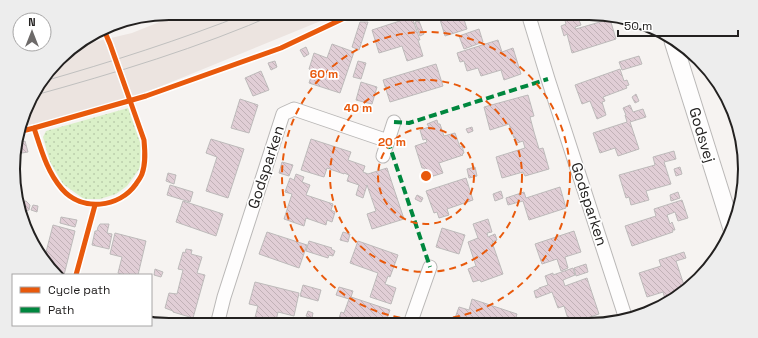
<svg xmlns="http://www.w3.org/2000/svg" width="758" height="338" font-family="'Space Grotesk',sans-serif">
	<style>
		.built { fill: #ece4e0 }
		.grass { fill: url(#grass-dots) }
		.building { fill: url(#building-back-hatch); stroke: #bdbaba }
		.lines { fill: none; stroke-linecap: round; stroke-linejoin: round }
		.minor-casing { stroke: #bab8b7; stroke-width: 15 }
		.tertiary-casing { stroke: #bab8b7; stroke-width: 19 }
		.minor { stroke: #fefdfd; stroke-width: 13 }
		.tertiary { stroke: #fefdfd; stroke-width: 17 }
		.tram { stroke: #c0c0bf; stroke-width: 1 }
		.quiet { stroke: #00873e; stroke-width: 4; stroke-dasharray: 8 4; stroke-linecap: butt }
		.cycleway-casing { stroke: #fff; stroke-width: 8 }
		.cycleway { stroke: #e8590c; stroke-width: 5 }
		.ring { fill: none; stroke: #e8590c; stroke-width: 2; stroke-dasharray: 7 5 }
		.labels { text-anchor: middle; stroke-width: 3.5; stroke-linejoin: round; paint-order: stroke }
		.street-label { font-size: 15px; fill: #232120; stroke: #fff }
		.rim { fill: none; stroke: #232120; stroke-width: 2 }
		.centre { fill: #e8590c; stroke: #fff; stroke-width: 2 }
		.ring-label { font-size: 12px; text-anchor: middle; font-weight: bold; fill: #e8590c; stroke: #fff; stroke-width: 3.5; stroke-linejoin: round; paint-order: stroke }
	</style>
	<defs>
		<pattern id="grass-dots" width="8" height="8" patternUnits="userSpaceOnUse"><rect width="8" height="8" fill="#daf0c8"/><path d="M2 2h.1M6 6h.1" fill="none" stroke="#bbceac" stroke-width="1.8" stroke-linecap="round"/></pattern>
		<pattern id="building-back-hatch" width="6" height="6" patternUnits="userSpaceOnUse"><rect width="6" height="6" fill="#e1ced6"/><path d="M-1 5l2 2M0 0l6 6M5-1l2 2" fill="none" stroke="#c1b1b7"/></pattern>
	</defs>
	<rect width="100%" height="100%" fill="#f6f3f1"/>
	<path class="built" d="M182,13H337L333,16L142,94L20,128L34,91L66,52L77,46L132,33Z"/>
	<path class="grass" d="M128,108L141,145L140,168L127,186L116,194L100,199H84L63,184L50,162L43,137L46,131Z"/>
	<g class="building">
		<path d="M438,13H462L467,29L445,36Z"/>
		<path d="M563,13H585L586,18L579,20L581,25L575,27L576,29L610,19L616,39L572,53L567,34L564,36L561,26L566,24Z"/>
		<path d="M412,17L420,40H418L423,56L407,61L402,46L379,53L372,30Z"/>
		<path d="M419,21L424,34L420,36L415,22Z"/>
		<path d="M360,22H368L359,50L352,47Z"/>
		<path d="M479,29L483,42L464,49L459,36Z"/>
		<path d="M498,40L502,52L513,48L521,74L504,80L501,70L481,76L478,68L467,71L464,61L460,62L457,53Z"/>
		<path d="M332,44L354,52L340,93L309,83L313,71L309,69L314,53L327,58Z"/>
		<path d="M306,47L309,54L304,57L300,50Z"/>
		<path d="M639,56L642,64L622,70L619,62Z"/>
		<path d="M275,61L277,67L271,70L268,63Z"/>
		<path d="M358,61L366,63L361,79L353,77Z"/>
		<path d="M436,64L443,86L390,102L383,80Z"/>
		<path d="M620,69L624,81L627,80L629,85L626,86L627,88L603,97L605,101L602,102L606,115L597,119L590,101L582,104L575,85Z"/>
		<path d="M261,71L269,90L253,96L245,78Z"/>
		<path d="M361,82L377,87L372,104L356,100Z"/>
		<path d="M636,94L639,101L635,103L632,97Z"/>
		<path d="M528,95L534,116L530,117L534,132L539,149L543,148L549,169L525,176L523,172L502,178L496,157L525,148L523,141L517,143L515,138H514L509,124L490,130L484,107Z"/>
		<path d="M240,99L258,105L249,133L231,128Z"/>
		<path d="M630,105L633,112L643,109L646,117L630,122L639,149L618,156L615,148L600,153L593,133L627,122L625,115H626L623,108Z"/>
		<path d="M437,120L438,124H440L444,136L455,133L460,147L462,146L464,153L462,154L463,155L439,163L443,173L427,178L424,168H422L415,146L427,142L426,139L423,140L420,130L429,127L427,124Z"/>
		<path d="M472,127L473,131L468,133L466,129Z"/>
		<path d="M211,139L244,149L228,198L206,191L217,157L206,153Z"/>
		<path d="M311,139L351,152L348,160L365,166L363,172L368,174L387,168L404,219L372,229L367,214L376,211L367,185L363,198L356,195L359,185L347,181L349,175L344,173V174L327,168L324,177L301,170Z"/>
		<path d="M25,141L28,152L22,153L19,143Z"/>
		<path d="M674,151L676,159L664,162L671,184L646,191L649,200L631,205L629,197L626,198L619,175L655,165L653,157Z"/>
		<path d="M282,162L293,165L289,176L279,173Z"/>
		<path d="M475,167L477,176L469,178L467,169Z"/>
		<path d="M680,167L682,174L676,176L674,169Z"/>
		<path d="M168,173L176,175L174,184L166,181Z"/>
		<path d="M296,174L304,177L302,182L310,185L306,195L333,204L331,210L335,212L332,222L327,220L326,225L306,218L304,226L284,219L292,194L285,192L290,178L294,180Z"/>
		<path d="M466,178L473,200L447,209L449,215L439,218L437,212L434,213L426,191Z"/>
		<path d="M170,185L193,192L190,202L167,195Z"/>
		<path d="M560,187L566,208L529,220L523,201L508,205L506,198L524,192L526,198Z"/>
		<path d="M501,191L503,198L495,201L493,194Z"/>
		<path d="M678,192L680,198L671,201L670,195Z"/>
		<path d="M417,195L423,198L421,202L415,199Z"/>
		<path d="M682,200L688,218L678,221L675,212L667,215L670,224L672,222L675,230H672L673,232L632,246L625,226L656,216L654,209Z"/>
		<path d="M26,201L30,205L29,210L23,212L21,210L20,206L21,202Z"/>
		<path d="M183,201L223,214L216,236L176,222Z"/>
		<path d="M33,205L38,206L37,212L31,210Z"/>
		<path d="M61,217L77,220L75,227L60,223Z"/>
		<path d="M488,219L492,232L487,233L488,237L495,234L497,240L492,242L503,274L481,282L480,280L473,282L468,269L476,266L468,242L478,238L473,224Z"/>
		<path d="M100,224H109L107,233L112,234L109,249L92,245L95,231H97L98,227Z"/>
		<path d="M53,225L75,231L64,275L56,274L44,260Z"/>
		<path d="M442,228L465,235L459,254L436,247Z"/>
		<path d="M574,231L581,252L565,257L568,268L561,271L557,259L542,264L535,244Z"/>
		<path d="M267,232L307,245L299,268L259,254Z"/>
		<path d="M343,232L350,234L348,242L340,240Z"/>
		<path d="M115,233L146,241L138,275H124L118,273L122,257L110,254Z"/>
		<path d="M309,241L332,248L331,249L335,251L333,256L329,255L328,258L306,251Z"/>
		<path d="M358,241L398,255L390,277L388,276L385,284L396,288L391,304L370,297L378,273L350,263Z"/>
		<path d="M186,249L192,250L191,254L202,257L197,273L205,275L193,318L173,312V311L165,308L169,293L177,294L183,270L178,269L183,252L185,253Z"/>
		<path d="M684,252L686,258L676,261L684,285L683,286L685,292L673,299L672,297L665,299L663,292L647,297L639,273L661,266L659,260Z"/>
		<path d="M586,264L588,272L576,276L574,268Z"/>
		<path d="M573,268L575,275L563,280L565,286L587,278L599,314L578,321L577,319L569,322L564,306L558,308L552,292L536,298L534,291L539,289V288L548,285L545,276L553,273V275Z"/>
		<path d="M155,269L163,272L161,277L154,275Z"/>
		<path d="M255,282L299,293L294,316L278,312L275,325H253L258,306L249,304Z"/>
		<path d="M303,285L321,290L318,301L300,296Z"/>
		<path d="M339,287L353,291L351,297L390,310L385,324H369L362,322L361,324H337L341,312L344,313L349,299L336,295Z"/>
		<path d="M472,299L517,314L514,324H467V322L455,318L459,307L469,310Z"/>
		<path d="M308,311L313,313L312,318L306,316Z"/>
		<path d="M439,320L452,324H438Z"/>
	</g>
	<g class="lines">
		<defs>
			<g id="minor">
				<path d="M530,20L548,79L626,319"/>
				<path d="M383,156L394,122"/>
				<path d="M410,324L430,267"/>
				<path d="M217,325L224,297L283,114L294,109L388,141"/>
			</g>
			<path id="tertiary" d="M673,41L732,229"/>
		</defs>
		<use href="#minor" class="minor-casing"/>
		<use href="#tertiary" class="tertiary-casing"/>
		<use href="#minor" class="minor"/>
		<use href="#tertiary" class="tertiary"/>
		<g class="tram">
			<path d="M41,82C111,62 180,40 248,13"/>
			<path d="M32,96C115,73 199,48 278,13"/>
		</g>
		<g class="quiet">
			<path d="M394,122L409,123L548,79"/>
			<path d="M388,141L430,267"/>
		</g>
		<defs>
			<g id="cycleway">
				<path d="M34,128C41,149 47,172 62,189C82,212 119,208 136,184C138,181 141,177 142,174C146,163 145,151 144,140L110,44L104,30"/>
				<path d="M18,132L34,128L146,96L281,48L355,13"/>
				<path d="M76,275L95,205"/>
			</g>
		</defs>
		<use href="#cycleway" class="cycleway-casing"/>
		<use href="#cycleway" class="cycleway"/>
	</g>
	<g class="ring">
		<circle cx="426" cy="176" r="48"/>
		<circle cx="426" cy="176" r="96"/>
		<circle cx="426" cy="176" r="144"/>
	</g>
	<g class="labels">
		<g class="street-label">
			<text transform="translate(702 135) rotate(73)" y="5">Godsvej</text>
			<text transform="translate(266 167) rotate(-72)" y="5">Godsparken</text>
			<text transform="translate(589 204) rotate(72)" y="5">Godsparken</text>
		</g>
	</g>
	<path d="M0 0H758V338H0ZM169 20H589A149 149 0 0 1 738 169V169A149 149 0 0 1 589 318H169A149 149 0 0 1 20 169V169A149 149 0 0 1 169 20Z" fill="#ededed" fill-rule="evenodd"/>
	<path class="rim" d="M169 20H589A149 149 0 0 1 738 169V169A149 149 0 0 1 589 318H169A149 149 0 0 1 20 169V169A149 149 0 0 1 169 20Z"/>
	<circle cx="426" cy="176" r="6" class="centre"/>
	<g class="ring-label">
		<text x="324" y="78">60 m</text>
		<text x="358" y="112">40 m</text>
		<text x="392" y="146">20 m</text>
	</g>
	<rect x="12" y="274" width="140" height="52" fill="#ffffff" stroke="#a7a6a6"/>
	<rect x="20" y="287" width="20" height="6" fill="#e8590c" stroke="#a7a6a6"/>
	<text x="48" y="294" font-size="12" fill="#232120">Cycle path</text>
	<rect x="20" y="307" width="20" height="6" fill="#00873e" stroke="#a7a6a6"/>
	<text x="48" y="314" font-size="12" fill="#232120">Path</text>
	<g transform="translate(32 32)"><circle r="19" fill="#ffffff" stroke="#a7a6a6"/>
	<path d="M0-3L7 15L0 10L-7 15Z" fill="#6d6a69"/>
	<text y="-6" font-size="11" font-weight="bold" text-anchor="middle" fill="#232120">N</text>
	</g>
	<path d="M618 30v6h120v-6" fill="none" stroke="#232120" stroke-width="2"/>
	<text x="624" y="30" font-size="12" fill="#232120" stroke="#ffffff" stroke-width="3" paint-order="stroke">50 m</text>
</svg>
